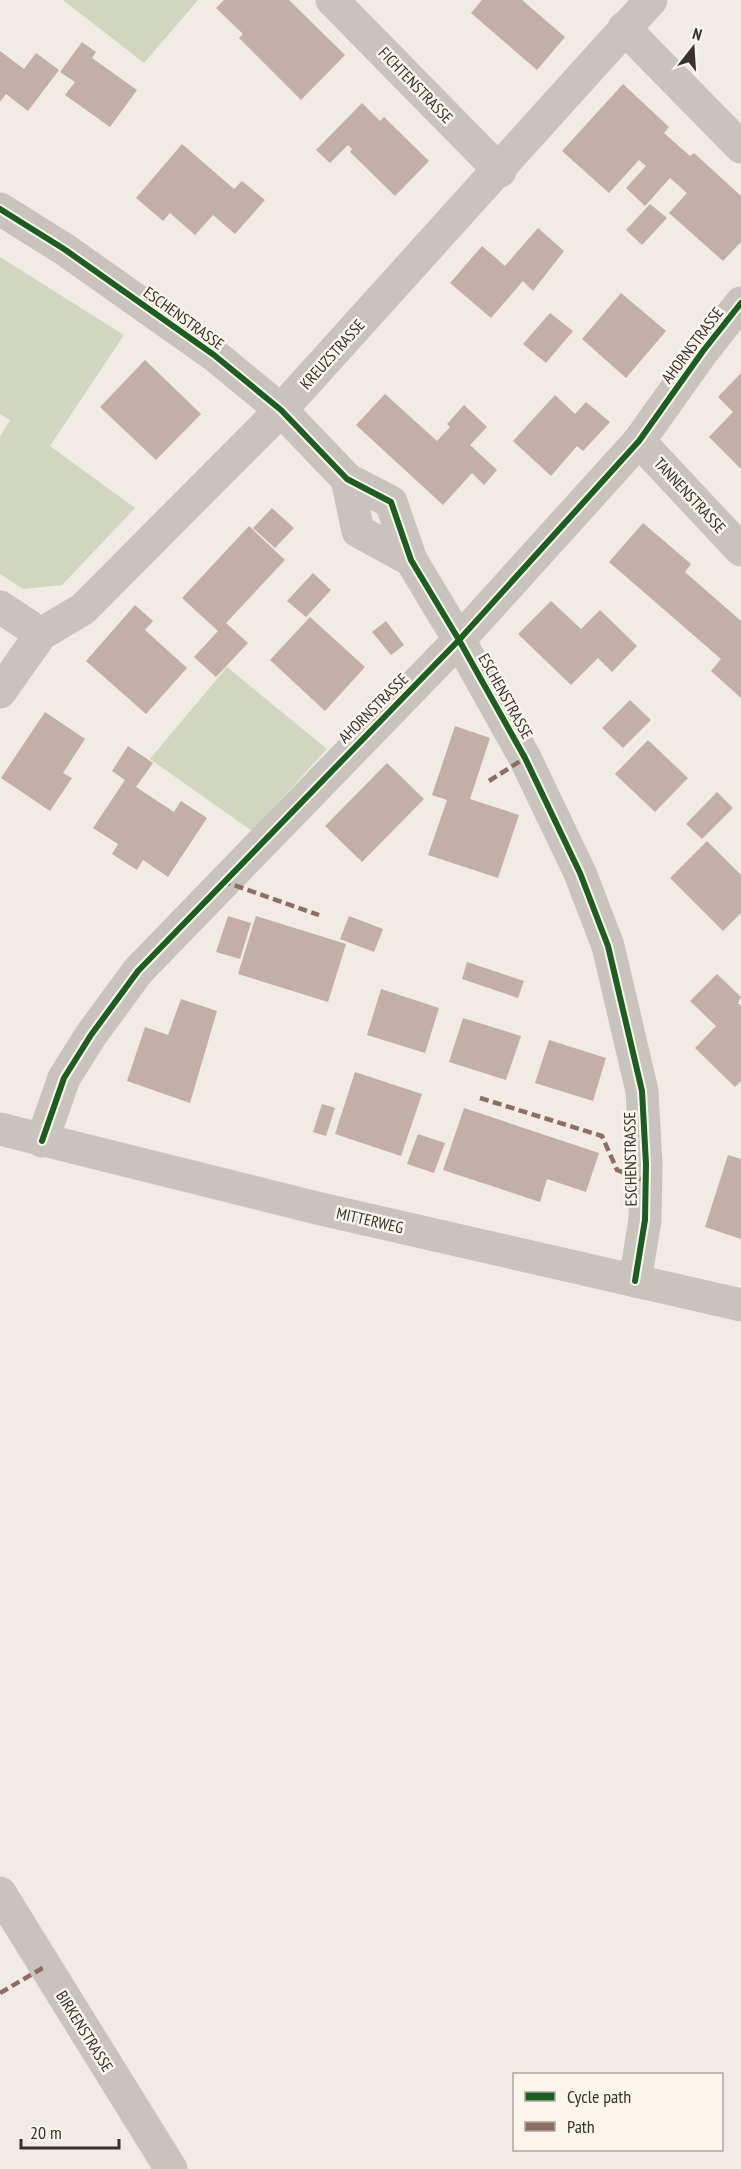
<svg xmlns="http://www.w3.org/2000/svg" width="741" height="2169" font-family="'PT Sans Narrow',sans-serif">
	<style>
		.green { fill: #d1d6bf }
		.building { fill: #c3afa7 }
		.lines { fill: none; stroke-linecap: round; stroke-linejoin: round }
		.minor { stroke: #c9c3be; stroke-width: 33 }
		.quiet { stroke: #8d6e63; stroke-width: 4.5; stroke-dasharray: 9 4.5; stroke-linecap: butt }
		.cycleway-casing { stroke: #fbf5ee; stroke-width: 10 }
		.cycleway { stroke: #1b5e20; stroke-width: 6 }
		.labels { text-anchor: middle; stroke-width: 5; stroke-linejoin: round; paint-order: stroke }
		.street-label { font-size: 16px; fill: #3b302b; stroke: #fbf5ee }
	</style>
	<rect width="100%" height="100%" fill="#f0ebe5"/>
	<g class="green">
		<path d="M63,0H198L144,63Z"/>
		<path d="M0,257L124,335L50,446L135,508L62,585L23,589L0,574V437L10,420L0,414Z"/>
		<path d="M227,667L327,749L252,831L150,759Z"/>
	</g>
	<g class="building">
		<path d="M224,0H289L345,55L301,100L239,38L243,34L216,8Z"/>
		<path d="M482,0H522L565,37L537,70L471,13Z"/>
		<path d="M82,42L96,52L92,58L137,90L110,127L65,95L75,82L60,72Z"/>
		<path d="M0,51L24,69L36,53L59,70L28,111L6,94L0,102Z"/>
		<path d="M623,84L669,127L664,133L690,156L694,153L741,196V242L723,261L669,213L687,193L670,178L645,206L626,188L646,166L639,160L609,193L562,151Z"/>
		<path d="M362,103L380,121L384,117L429,161L395,196L350,152L352,149L348,145L330,163L316,150Z"/>
		<path d="M182,144L234,189L242,181L265,200L235,234L213,215L195,235L170,213L163,221L136,198Z"/>
		<path d="M650,204L667,218L642,245L626,230Z"/>
		<path d="M538,228L564,251L533,291L523,281L491,318L450,283L482,246L505,266Z"/>
		<path d="M621,293L666,331L626,378L582,339Z"/>
		<path d="M550,313L573,331L546,363L523,344Z"/>
		<path d="M145,360L201,414L156,460L100,407Z"/>
		<path d="M741,373V469L709,437L733,412L718,397Z"/>
		<path d="M385,394L437,441L450,427L447,424L464,405L487,427L470,445L497,470L484,485L472,473L443,505L356,425Z"/>
		<path d="M555,395L575,414L586,402L610,422L583,451L577,446L551,476L513,441Z"/>
		<path d="M272,508L294,528L275,548L253,528Z"/>
		<path d="M643,523L691,564L685,572L741,621V698L711,671L721,659L609,562Z"/>
		<path d="M249,526L285,560L226,623L248,643L216,677L194,657L218,631L182,598Z"/>
		<path d="M313,573L331,590L306,617L287,601Z"/>
		<path d="M551,601L581,629L600,610L637,646L612,672L598,658L571,685L518,634Z"/>
		<path d="M135,605L153,621L145,630L187,668L146,714L86,661Z"/>
		<path d="M310,617L365,667L325,711L270,660Z"/>
		<path d="M386,621L404,645L391,655L372,632Z"/>
		<path d="M630,700L651,720L623,748L602,728Z"/>
		<path d="M45,712L85,739L63,773L72,778L50,811L1,778Z"/>
		<path d="M455,726L490,738L470,799L519,815L498,878L428,855L447,800L432,795Z"/>
		<path d="M648,740L688,778L655,812L615,774Z"/>
		<path d="M128,746L153,763L136,787L174,812L181,801L207,818L168,877L143,860L137,870L112,854L118,844L93,828L125,780L112,771Z"/>
		<path d="M387,763L424,799L362,862L325,826Z"/>
		<path d="M717,792L733,808L702,839L686,824Z"/>
		<path d="M707,841L741,875V913L723,931L670,878Z"/>
		<path d="M228,916L251,923L240,959L216,952Z"/>
		<path d="M256,916L346,944L328,1002L238,974Z"/>
		<path d="M349,916L383,929L374,952L340,939Z"/>
		<path d="M467,962L524,981L518,998L462,979Z"/>
		<path d="M717,974L741,997L738,1003L741,1006V1081L735,1087L695,1048L716,1026L690,1001Z"/>
		<path d="M381,989L439,1008L425,1053L367,1035Z"/>
		<path d="M181,999L217,1011L190,1103L127,1081L145,1027L168,1035Z"/>
		<path d="M463,1018L521,1036L506,1080L449,1062Z"/>
		<path d="M549,1040L606,1058L593,1101L535,1083Z"/>
		<path d="M355,1072L422,1094L401,1156L335,1134Z"/>
		<path d="M322,1104L335,1108L326,1136L313,1132Z"/>
		<path d="M464,1108L599,1153L586,1192L547,1179L540,1202L443,1170Z"/>
		<path d="M418,1134L445,1143L434,1173L407,1164Z"/>
		<path d="M728,1155L741,1159V1239L705,1227Z"/>
	</g>
	<g class="lines">
		<g class="minor">
			<path d="M332,0L500,171"/>
			<path d="M624,28L741,147"/>
			<path d="M0,209L64,249L214,355L281,410L347,479L391,502L411,560L459,640L525,758L580,873L608,946L642,1091L646,1164L645,1220L635,1281"/>
			<path d="M639,441L741,550"/>
			<path d="M347,479L358,531L411,560"/>
			<path d="M0,607L41,634"/>
			<path d="M0,692L41,634L83,609L281,410L651,0"/>
			<path d="M0,1129L321,1209L741,1305"/>
			<path d="M42,1141L64,1078L91,1035L138,971L459,640L639,441L703,351L741,303"/>
			<path d="M0,1893L171,2169"/>
		</g>
		<g class="quiet">
			<path d="M489,781L525,758"/>
			<path d="M222,881L319,915"/>
			<path d="M480,1098L602,1136L617,1170L646,1181"/>
			<path d="M0,1993L46,1966"/>
		</g>
		<defs>
			<g id="cycleway">
				<path d="M0,209L64,249L214,355L281,410L347,479L391,502L411,560L459,640L525,758L580,873L608,946L642,1091L646,1164L645,1220L635,1281"/>
				<path d="M42,1141L64,1078L91,1035L138,971L459,640L639,441L703,351L741,303"/>
			</g>
		</defs>
		<use href="#cycleway" class="cycleway-casing"/>
		<use href="#cycleway" class="cycleway"/>
	</g>
	<g class="labels">
		<g class="street-label">
			<text transform="translate(416 85) rotate(46)" y="6">FICHTENSTRASSE</text>
			<text transform="translate(184 318) rotate(36)" y="6">ESCHENSTRASSE</text>
			<text transform="translate(692 345) rotate(-53)" y="6">AHORNSTRASSE</text>
			<text transform="translate(332 354) rotate(-48)" y="6">KREUZSTRASSE</text>
			<text transform="translate(690 495) rotate(47)" y="6">TANNENSTRASSE</text>
			<text transform="translate(506 696) rotate(61)" y="6">ESCHENSTRASSE</text>
			<text transform="translate(373 708) rotate(-45)" y="6">AHORNSTRASSE</text>
			<text transform="translate(630 1159) rotate(-91)" y="6">ESCHENSTRASSE</text>
			<text transform="translate(370 1220) rotate(13)" y="6">MITTERWEG</text>
			<text transform="translate(85 2031) rotate(58)" y="6">BIRKENSTRASSE</text>
		</g>
	</g>
	<rect x="513" y="2073" width="210" height="78" fill="#fbf5ee" stroke="#aea6a0" stroke-width="1.5"/>
	<rect x="525" y="2092" width="30" height="9" fill="#1b5e20" stroke="#aea6a0" stroke-width="1.5"/>
	<text x="567" y="2103" font-size="18" fill="#3b302b">Cycle path</text>
	<rect x="525" y="2122" width="30" height="9" fill="#8d6e63" stroke="#aea6a0" stroke-width="1.5"/>
	<text x="567" y="2133" font-size="18" fill="#3b302b">Path</text>
	<g transform="translate(693 48) rotate(17)" stroke="#fbf5ee" stroke-width="4.5" paint-order="stroke">
	<path d="M0-4.5L10 22L0 15L-10 22Z" fill="#3b302b"/>
	<text y="-9" font-size="16" font-weight="bold" text-anchor="middle" fill="#3b302b">N</text>
	</g>
	<path d="M21 2139v9h98v-9" fill="none" stroke="#3b302b" stroke-width="3"/>
	<text x="30" y="2139" font-size="18" fill="#3b302b" stroke="#fbf5ee" stroke-width="4.5" paint-order="stroke">20 m</text>
</svg>
